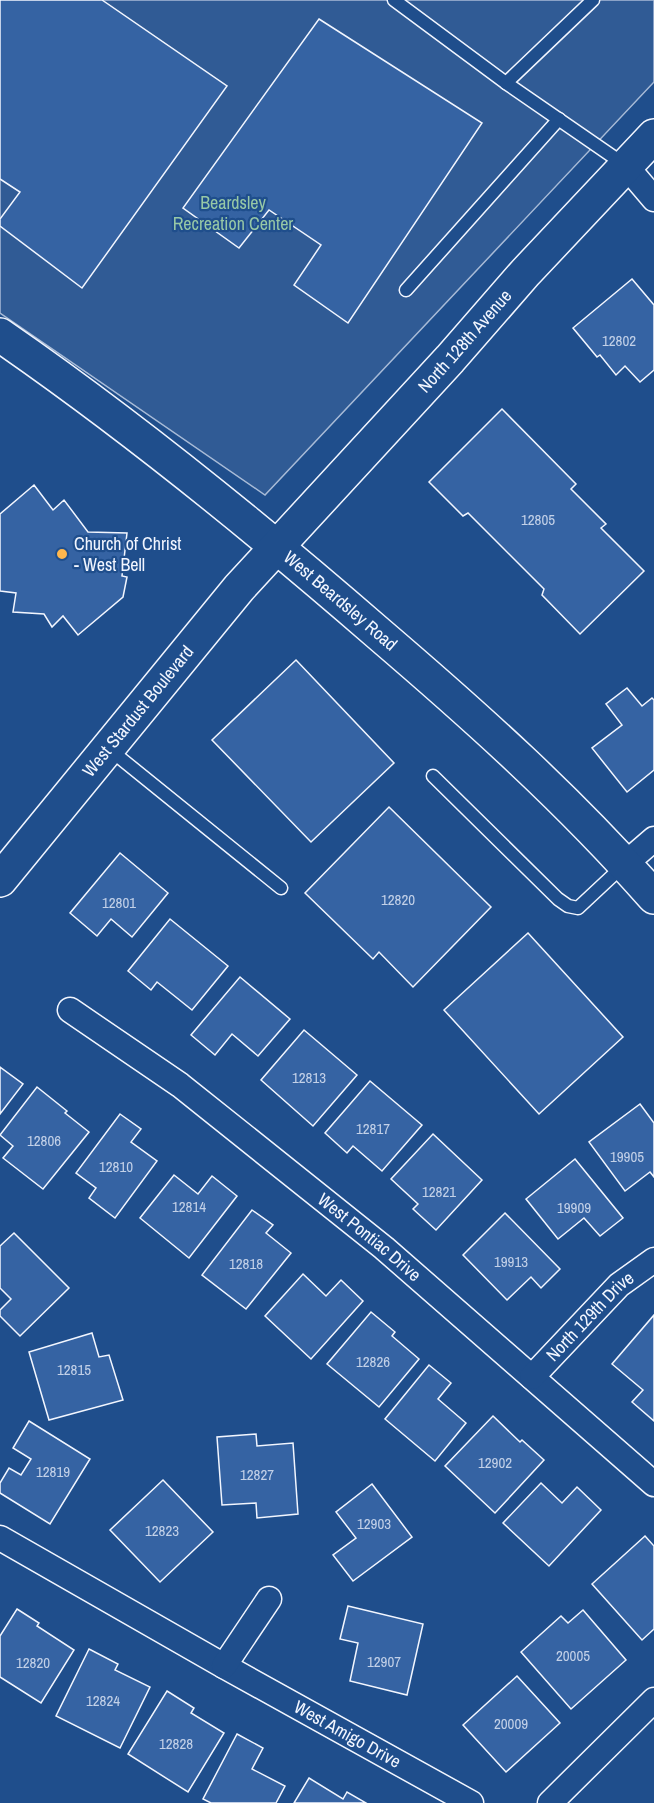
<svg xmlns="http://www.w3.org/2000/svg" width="654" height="1803" font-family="'Archivo Narrow',sans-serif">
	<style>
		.built { fill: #305b95; stroke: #a8bbd7; stroke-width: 1.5 }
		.building { fill: #3563a3; stroke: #f2f6ff; stroke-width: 1.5 }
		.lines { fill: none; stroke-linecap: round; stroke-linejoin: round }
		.lane-casing { stroke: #f2f6ff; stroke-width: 15 }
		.street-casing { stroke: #f2f6ff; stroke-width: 27 }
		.secondary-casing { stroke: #f2f6ff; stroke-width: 36 }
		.lane { stroke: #1f4e8c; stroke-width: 12 }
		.street { stroke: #1f4e8c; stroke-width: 24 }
		.secondary { stroke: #1f4e8c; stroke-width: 33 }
		.poi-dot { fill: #ffb74d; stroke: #1f4e8c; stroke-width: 2 }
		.labels { text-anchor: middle; stroke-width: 4.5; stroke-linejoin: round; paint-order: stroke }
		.number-label { font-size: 15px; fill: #c3d1e8 }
		.park-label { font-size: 18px; fill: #97c8a6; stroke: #1f4e8c }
		.street-label { font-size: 18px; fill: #f2f6ff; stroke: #1f4e8c }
		.poi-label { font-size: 18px; fill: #f2f6ff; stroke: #1f4e8c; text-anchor: start }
	</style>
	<rect width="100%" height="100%" fill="#1f4e8c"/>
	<path class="built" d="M0,0H654V82L265,495L0,313Z"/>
	<g class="building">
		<path d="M0,0H102L227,86L82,288L0,226V219L20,192L0,179Z"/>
		<path d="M319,19L482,123L348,323L294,285L321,245L269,210L239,248L183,208Z"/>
		<path d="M632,279L654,305V370L640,382L625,366L616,375L600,355L597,357L573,328Z"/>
		<path d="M502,409L576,484L571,489L606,524L601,528L644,571L580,634L542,595L544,589L468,513L463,516L429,482Z"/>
		<path d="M34,485L53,510L64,500L88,532L127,533L122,576L127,577L123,597L78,635L63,616L52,627L44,614L13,612L16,593L0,591V514Z"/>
		<path d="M296,660L394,763L311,842L212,740Z"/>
		<path d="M627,688L642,706L652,698L654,700V770L627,792L592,748L622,725L606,704Z"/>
		<path d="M389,807L491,907L413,987L379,952L373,959L305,893Z"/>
		<path d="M120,853L168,893L132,937L111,919L97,936L70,913Z"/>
		<path d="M170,919L228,966L192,1010L157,982L151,990L128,971Z"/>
		<path d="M528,933L623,1037L539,1114L444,1010Z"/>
		<path d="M240,977L290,1019L258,1056L232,1034L215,1055L191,1035Z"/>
		<path d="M304,1030L357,1075L313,1126L261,1080Z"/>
		<path d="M0,1067L23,1084L0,1114Z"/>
		<path d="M370,1081L422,1125L382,1171L353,1146L347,1153L325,1133Z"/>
		<path d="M37,1087L67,1111L65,1113L89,1132L43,1189L3,1158L13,1146L0,1135Z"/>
		<path d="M640,1104L654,1123V1177L650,1172L625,1191L589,1142Z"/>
		<path d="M120,1114L141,1129L131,1142L157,1161L115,1218L89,1198L96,1188L76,1173Z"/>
		<path d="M433,1134L482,1180L436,1230L413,1209L418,1204L391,1179Z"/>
		<path d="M575,1159L623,1218L600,1236L584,1218L558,1239L526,1199Z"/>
		<path d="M174,1175L198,1194L212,1176L237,1196L189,1258L140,1218Z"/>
		<path d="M252,1210L273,1225L266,1233L291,1253L246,1309L202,1275Z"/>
		<path d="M505,1213L560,1269L541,1288L531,1277L507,1300L463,1255Z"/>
		<path d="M14,1233L69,1288L20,1336L0,1316V1310L11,1299L0,1288V1246Z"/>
		<path d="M303,1274L326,1296L341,1280L363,1301L311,1359L265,1316Z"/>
		<path d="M371,1312L395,1332L392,1336L419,1359L379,1407L327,1364Z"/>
		<path d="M654,1315V1421L632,1402L643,1390L612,1364Z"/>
		<path d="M92,1333L99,1357L109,1355L123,1400L49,1420L29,1352Z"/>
		<path d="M429,1365L451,1383L438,1399L466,1423L435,1461L385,1419Z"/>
		<path d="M493,1416L520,1442L522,1440L544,1460L495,1513L445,1466Z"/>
		<path d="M29,1421L90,1459L50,1524L0,1493V1483L9,1468L21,1475L31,1459L13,1448Z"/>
		<path d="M256,1434L257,1446L293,1443L298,1514L257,1518L256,1503L222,1505L217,1437Z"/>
		<path d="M163,1480L213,1532L160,1582L110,1530Z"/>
		<path d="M541,1483L562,1503L577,1487L601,1510L549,1566L503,1523Z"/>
		<path d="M372,1484L412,1537L353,1581L333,1555L356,1538L336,1512Z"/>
		<path d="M645,1536L654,1546V1629L642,1640L592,1584Z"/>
		<path d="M348,1606L423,1624L407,1695L350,1681L358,1643L340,1639Z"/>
		<path d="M17,1609L39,1623L37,1626L74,1650L41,1703L0,1677V1636Z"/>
		<path d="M583,1610L626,1660L571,1709L521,1652L561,1616L568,1623Z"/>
		<path d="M89,1649L118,1664L115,1670L150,1687L120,1748L56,1716Z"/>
		<path d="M517,1676L560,1723L506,1772L463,1725Z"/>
		<path d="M167,1691L194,1708L191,1713L224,1733L188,1792L128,1754Z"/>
		<path d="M237,1734L263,1748L252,1769L285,1786L276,1803H211L203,1799Z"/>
		<path d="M309,1778L343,1799L347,1792L366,1803H294Z"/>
	</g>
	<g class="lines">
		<defs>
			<g id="lane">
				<path d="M394,0L506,83L625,165"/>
				<path d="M506,83L593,0"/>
				<path d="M406,290L559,119"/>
				<path d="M109,749L281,888"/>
				<path d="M433,776L558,899L568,906L578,908L624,865"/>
			</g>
			<g id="street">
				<path d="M626,166L654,199"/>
				<path d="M625,864L654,839"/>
				<path id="s1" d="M70,1010L180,1085L384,1248L654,1484"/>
				<path id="s2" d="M532,1377L619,1285L654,1260"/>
				<path id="s3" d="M0,1538L224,1666L471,1803"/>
				<path d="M224,1666L269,1599"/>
				<path d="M550,1803L654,1700"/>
			</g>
			<g id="secondary">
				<path id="s4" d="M0,335C132,426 257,528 378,633C475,716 570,801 654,897"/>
				<path id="s5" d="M0,880L239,588L450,359L525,273L654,136"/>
			</g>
		</defs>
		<use href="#lane" class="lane-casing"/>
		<use href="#street" class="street-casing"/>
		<use href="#secondary" class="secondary-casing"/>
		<use href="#lane" class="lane"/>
		<use href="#street" class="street"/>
		<use href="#secondary" class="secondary"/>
	</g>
	<circle class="poi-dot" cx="62" cy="554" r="6"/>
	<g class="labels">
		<g class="number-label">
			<text x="619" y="346">12802</text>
			<text x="538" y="525">12805</text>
			<text x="398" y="905">12820</text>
			<text x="119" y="908">12801</text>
			<text x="309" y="1083">12813</text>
			<text x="373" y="1134">12817</text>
			<text x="44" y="1146">12806</text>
			<text x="627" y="1162">19905</text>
			<text x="116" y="1172">12810</text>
			<text x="439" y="1197">12821</text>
			<text x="189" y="1212">12814</text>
			<text x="574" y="1213">19909</text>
			<text x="511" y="1267">19913</text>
			<text x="246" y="1269">12818</text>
			<text x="373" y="1367">12826</text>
			<text x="74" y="1375">12815</text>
			<text x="495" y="1468">12902</text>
			<text x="53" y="1477">12819</text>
			<text x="257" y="1480">12827</text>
			<text x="374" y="1529">12903</text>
			<text x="162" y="1536">12823</text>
			<text x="573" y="1661">20005</text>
			<text x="384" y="1667">12907</text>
			<text x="33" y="1668">12820</text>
			<text x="103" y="1706">12824</text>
			<text x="511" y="1729">20009</text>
			<text x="176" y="1749">12828</text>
		</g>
		<g class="park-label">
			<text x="233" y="209">Beardsley<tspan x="233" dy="21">Recreation Center</tspan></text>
		</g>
		<g class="street-label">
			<text dy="6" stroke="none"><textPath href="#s5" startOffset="712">North 128th Avenue</textPath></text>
			<text dy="6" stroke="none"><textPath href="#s4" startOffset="432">West Beardsley Road</textPath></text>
			<text dy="6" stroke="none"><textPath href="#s5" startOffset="218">West Stardust Boulevard</textPath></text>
			<text dy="6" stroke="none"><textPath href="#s1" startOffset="376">West Pontiac Drive</textPath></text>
			<text dy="6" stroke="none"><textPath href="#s2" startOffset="84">North 129th Drive</textPath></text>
			<text dy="6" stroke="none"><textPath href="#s3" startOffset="399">West Amigo Drive</textPath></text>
		</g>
		<g class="poi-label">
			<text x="74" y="550">Church of Christ<tspan x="74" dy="21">- West Bell</tspan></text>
		</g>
	</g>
</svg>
